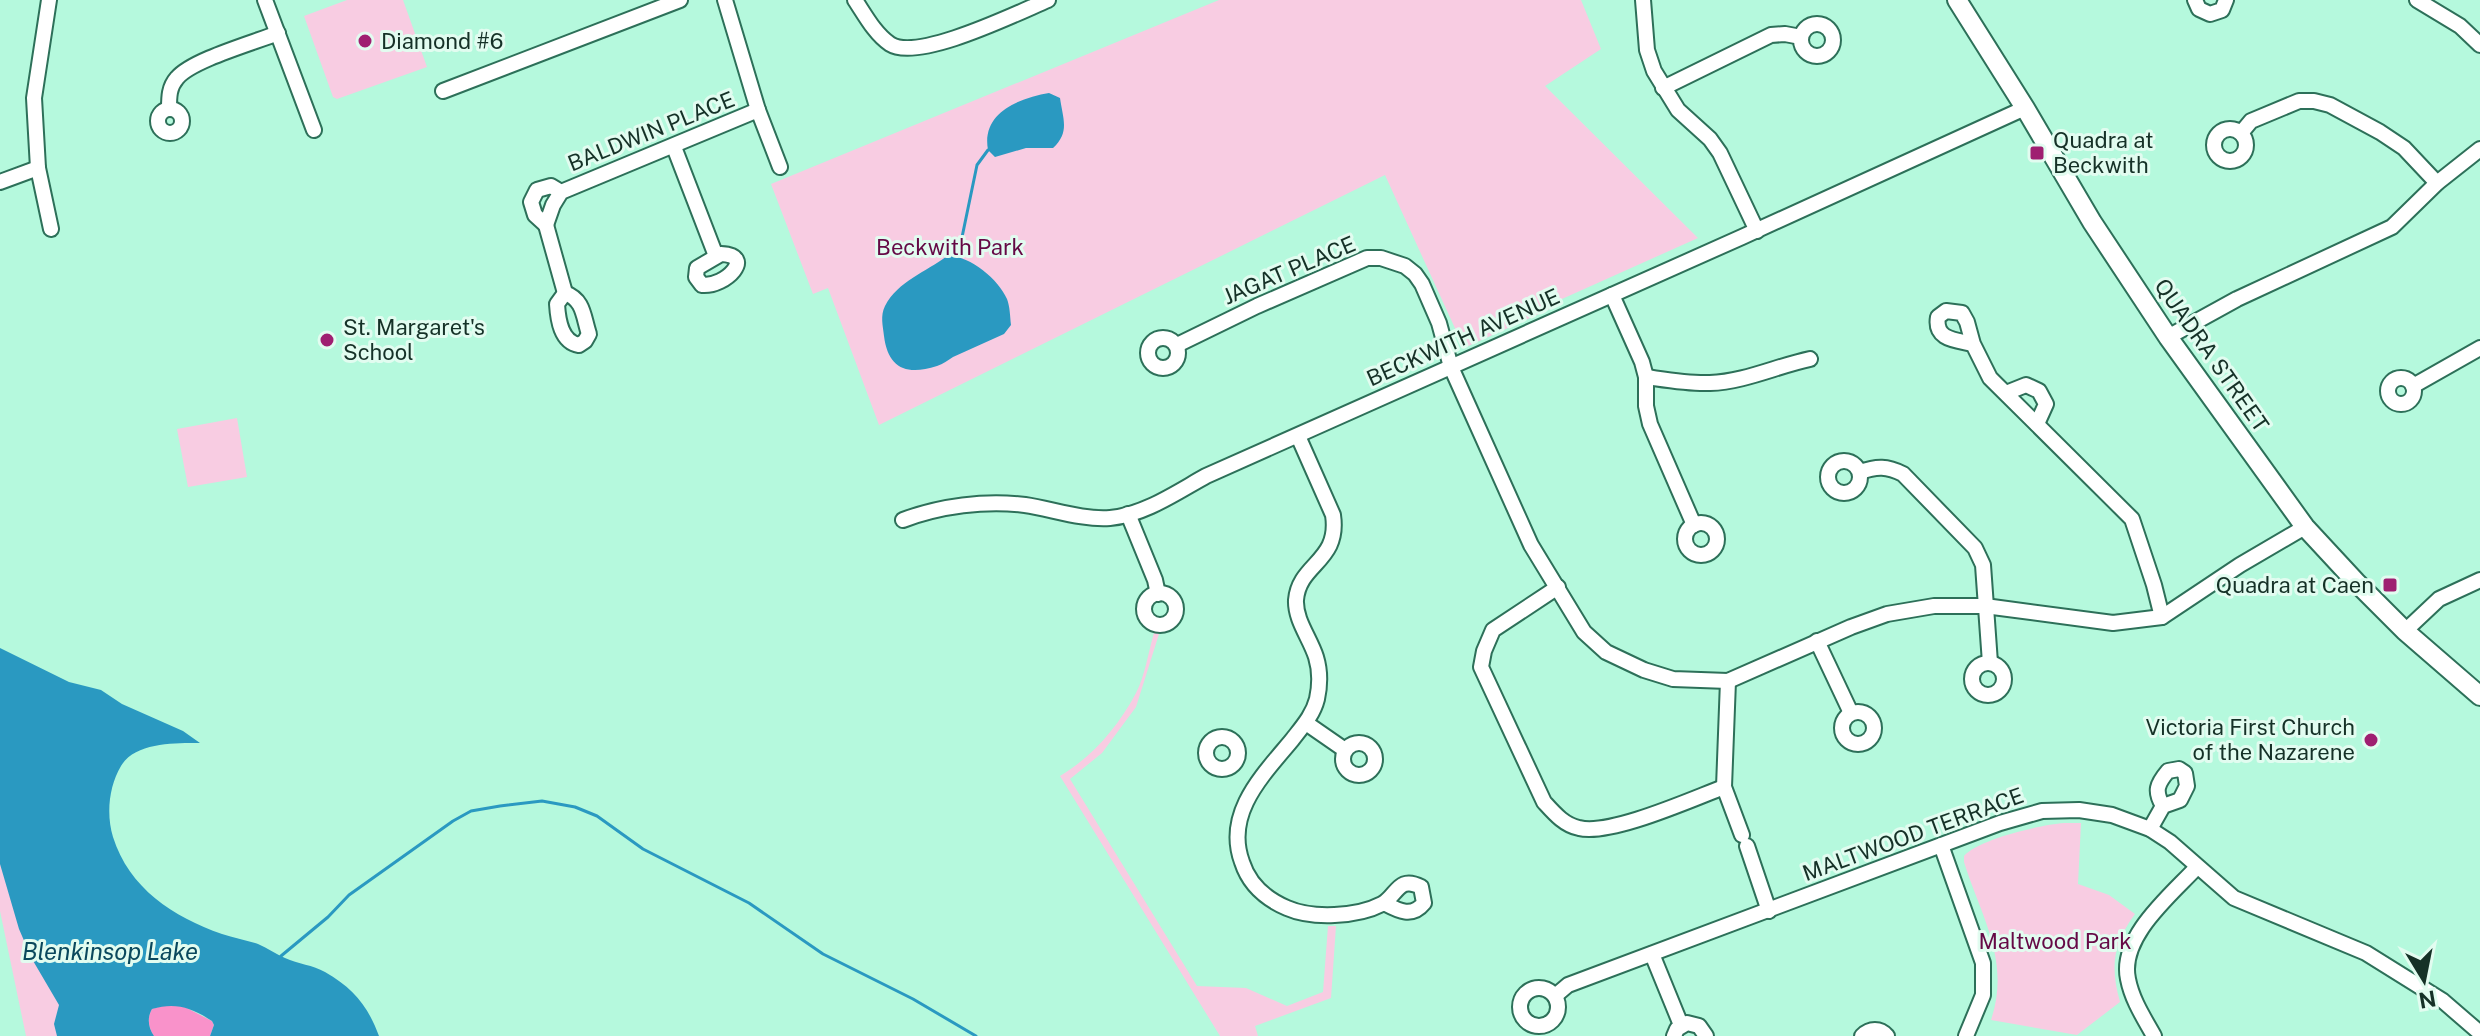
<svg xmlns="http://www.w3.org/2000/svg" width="2480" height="1036" font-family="'Public Sans',sans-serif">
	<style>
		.green { fill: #f8cce2 }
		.forest { fill: #f992ca }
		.water { fill: #2a99c1 }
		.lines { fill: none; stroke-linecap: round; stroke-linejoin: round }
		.stream { stroke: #2a99c1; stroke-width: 3 }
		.minor-casing { stroke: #2d7059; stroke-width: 18 }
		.major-casing { stroke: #2d7059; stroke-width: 22 }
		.minor { stroke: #fff; stroke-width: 14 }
		.major { stroke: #fff; stroke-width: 18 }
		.poi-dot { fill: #9f1f71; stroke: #e2fcf0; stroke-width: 3 }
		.labels { text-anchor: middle; stroke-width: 6; stroke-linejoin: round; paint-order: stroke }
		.poi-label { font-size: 22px; fill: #153127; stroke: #e2fcf0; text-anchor: start }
		.street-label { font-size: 22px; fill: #153127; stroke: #e2fcf0 }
		.park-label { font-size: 22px; fill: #650946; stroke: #e2fcf0 }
		.water-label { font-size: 24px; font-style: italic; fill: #0a485d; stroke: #e2fcf0 }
	</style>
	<rect width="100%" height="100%" fill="#b5f9dd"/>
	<g class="green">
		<path d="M347,0H403L427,67L337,99L333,97L304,16Z"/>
		<path d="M1219,0H1581L1601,49L1545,86L1698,238L1553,303L1554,307L1464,348L1385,175L879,425L828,288L813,294L771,184Z"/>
		<path d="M237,418L247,477L188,487L177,429Z"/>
		<path d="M1154,633L1159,634L1136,707L1102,753L1070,779L1197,986L1246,988L1287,1006L1323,992L1328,926H1336L1331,998L1255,1026L1258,1036H1220L1060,776C1092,757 1118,727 1136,693C1145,676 1148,653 1154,633Z"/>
		<path d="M2064,823H2081L2078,884L2109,895L2135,914C2113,944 2110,966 2120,1002L2077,1035L1991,1020C2011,960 1981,917 1964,862V856C1979,839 2040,825 2064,823Z"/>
		<path d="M0,848L218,1036H26L0,911Z"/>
	</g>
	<path class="forest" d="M165,1005H181L212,1021L214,1025L210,1036H154C148,1027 147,1018 152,1009Z"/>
	<g class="water">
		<path d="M1049,93L1060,98C1063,119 1070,132 1053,148H1026L995,157L988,150C981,112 1020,98 1049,93Z"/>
		<path d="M947,256C970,255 998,279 1007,299C1010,307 1010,316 1011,325L1004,334C987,342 970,349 953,357C948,360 943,364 937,366C906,376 888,368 884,336C883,326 880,316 885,306C898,281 926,272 947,256Z"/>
		<path d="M0,648L69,682L101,690L122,704L183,731L200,743C176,743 135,742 121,766C109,786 106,814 113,837C129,888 173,917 222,934C234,938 246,940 258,944C267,948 276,954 285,958C298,964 313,965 325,972C353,988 368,1006 379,1036H210L214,1025L212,1021C192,1008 176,1002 152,1009C147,1018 148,1027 154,1036H57L54,1024L59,1005L32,959L19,929L0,864Z"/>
	</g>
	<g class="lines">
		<g class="stream">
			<path d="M955,256L961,242L977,165L988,150"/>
			<path d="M281,956L328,917L349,895L453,821L471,811L500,806L542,801L575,807L597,816L643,849L749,903L823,954L913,999L976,1036"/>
		</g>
		<defs>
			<g id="minor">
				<path d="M49,0L34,98L38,168L51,229"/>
				<path d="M265,0L314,130"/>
				<path d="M725,0L758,110L780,167"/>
				<path d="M855,0C865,15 875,34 890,44C918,62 1017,13 1048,0"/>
				<path d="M1643,0L1647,50L1654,71L1678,110L1710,139L1720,153L1757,231"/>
				<path d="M2195,0L2199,9L2210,14L2222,10L2226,0"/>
				<path d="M2417,0L2460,26L2480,45"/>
				<circle cx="1817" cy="40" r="16"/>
				<path d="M1663,88L1771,35L1785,34L1801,37"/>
				<path d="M443,91L680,0"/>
				<circle cx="170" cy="121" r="12"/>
				<path d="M169,109C169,97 169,87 177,78C192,60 253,43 278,33"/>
				<circle cx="2230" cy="145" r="16"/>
				<path d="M2241,133L2251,121L2299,101H2314L2330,105L2380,132L2404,148L2437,183"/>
				<path d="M674,147L716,256"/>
				<path d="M0,182L38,168"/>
				<path d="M561,192L551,186L537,190L531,202L535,215L546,225L553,205L561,192L758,110"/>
				<path d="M546,225L565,293"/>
				<path d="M721,254C756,255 726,287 702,285L696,277L697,268Z"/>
				<path d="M565,293C584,300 583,316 589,334L585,341L579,345C561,342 558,320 557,304Z"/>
				<path d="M1612,295L1642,362L1646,377V406L1650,424L1694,525"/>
				<path d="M2168,337L2237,299L2392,227L2437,183L2480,149"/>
				<circle cx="1163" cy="353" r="15"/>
				<path d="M1973,344C1956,340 1934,340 1938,317L1946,311L1962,313L1967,322L1973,344L1990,378L2132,519L2154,585L2162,617"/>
				<path d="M1177,345L1257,306L1367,258H1381L1405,266L1415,274L1422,284L1439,323L1451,367L1531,545L1584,632L1606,652L1644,670L1673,679L1728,681L1851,627L1887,614L1934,606H1985L2113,623L2162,617L2240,565L2305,527"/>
				<path d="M1646,377C1667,380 1689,384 1710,383C1744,382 1777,366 1810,359"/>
				<circle cx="2401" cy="391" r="13"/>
				<path d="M2413,386L2480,348"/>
				<path d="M2006,393L2026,385L2039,391L2046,404L2037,424"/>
				<path d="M1298,436L1333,515C1340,562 1299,563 1296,600C1295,620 1310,638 1316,657C1320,670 1320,685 1317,699C1313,715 1302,727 1292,740C1263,775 1224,813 1242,862C1249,884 1266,899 1287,908C1312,919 1357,917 1382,904C1397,896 1398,875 1421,887L1424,903C1412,918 1399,911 1384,903"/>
				<circle cx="1844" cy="477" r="16"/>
				<path d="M1860,472C1877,466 1887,466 1903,474L1975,548L1983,565L1990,663"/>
				<path d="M1128,514L1155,580L1158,594"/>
				<path d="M903,520C940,506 985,500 1025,505C1052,509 1082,520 1110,518C1144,515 1177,492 1206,476L1742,237L2025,108"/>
				<circle cx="1701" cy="539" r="16"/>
				<path d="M1558,587L1493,630L1484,651L1481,667L1544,802C1554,813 1564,825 1579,828C1610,836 1692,799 1724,787"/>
				<circle cx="1160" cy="609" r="16"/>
				<path d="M2405,631L2439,599L2480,580"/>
				<path d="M1817,641L1851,713"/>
				<circle cx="1988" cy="679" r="16"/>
				<path d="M1728,681L1724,787L1742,835"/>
				<circle cx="1858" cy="728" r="16"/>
				<path d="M1306,723L1345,750"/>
				<circle cx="1222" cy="753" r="16"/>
				<circle cx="1359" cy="759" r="16"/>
				<path d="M2150,829L2163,806L2180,800L2187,786L2185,773L2179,769L2168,771C2157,784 2154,791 2163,806"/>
				<path d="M1941,845L1983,963V995L1966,1036"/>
				<path d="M1747,846L1769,911"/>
				<path d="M1652,954L1681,1025"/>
				<circle cx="1539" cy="1007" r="19"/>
				<path d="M1555,996L1568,985L2000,823L2042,811L2079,810L2112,815L2150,829L2170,842L2234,898L2366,953L2443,1001L2480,1033"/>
				<path d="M1674,1036L1677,1029L1687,1023L1699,1026L1706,1036"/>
				<path d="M1862,1036C1870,1028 1880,1028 1887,1036"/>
				<path d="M2154,1036C2144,1018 2132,1000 2128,979C2119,937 2171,895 2197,867"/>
			</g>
			<path id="major" d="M1957,0L2025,108L2092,222L2168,337L2305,527L2356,582L2405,631L2480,696"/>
		</defs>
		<use href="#minor" class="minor-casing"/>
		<use href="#major" class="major-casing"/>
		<use href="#minor" class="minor"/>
		<use href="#major" class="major"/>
	</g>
	<g class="poi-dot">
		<circle cx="365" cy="41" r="8"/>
		<rect x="2029" y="145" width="16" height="16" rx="4"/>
		<circle cx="327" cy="340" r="8"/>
		<rect x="2382" y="577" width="16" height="16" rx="4"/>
		<circle cx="2371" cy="740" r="8"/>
	</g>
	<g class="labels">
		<g class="poi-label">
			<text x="381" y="49">Diamond #6</text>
			<text x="2053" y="148">Quadra at<tspan x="2053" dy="25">Beckwith</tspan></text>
			<text x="343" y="335">St. Margaret's<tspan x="343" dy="25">School</tspan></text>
			<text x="2374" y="593" text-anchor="end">Quadra at Caen</text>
			<text x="2355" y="735" text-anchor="end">Victoria First Church<tspan x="2355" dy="25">of the Nazarene</tspan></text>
		</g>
		<g class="street-label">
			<text transform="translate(651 131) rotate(-22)" y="8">BALDWIN PLACE</text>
			<text transform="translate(1289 270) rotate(-23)" y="8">JAGAT PLACE</text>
			<text transform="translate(1463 337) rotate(-24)" y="8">BECKWITH AVENUE</text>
			<text transform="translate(2212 355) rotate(55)" y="8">QUADRA STREET</text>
			<text transform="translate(1913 834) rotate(-20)" y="8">MALTWOOD TERRACE</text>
		</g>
		<g class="park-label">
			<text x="950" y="255">Beckwith Park</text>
			<text x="2055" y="949">Maltwood Park</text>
		</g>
		<g class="water-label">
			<text x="110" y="960">Blenkinsop Lake</text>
		</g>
	</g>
	<g transform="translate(2424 980) rotate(170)" stroke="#e2fcf0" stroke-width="6" paint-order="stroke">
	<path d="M0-6L14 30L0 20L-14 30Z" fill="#153127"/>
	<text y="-12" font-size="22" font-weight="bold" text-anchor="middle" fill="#153127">N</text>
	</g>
</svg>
